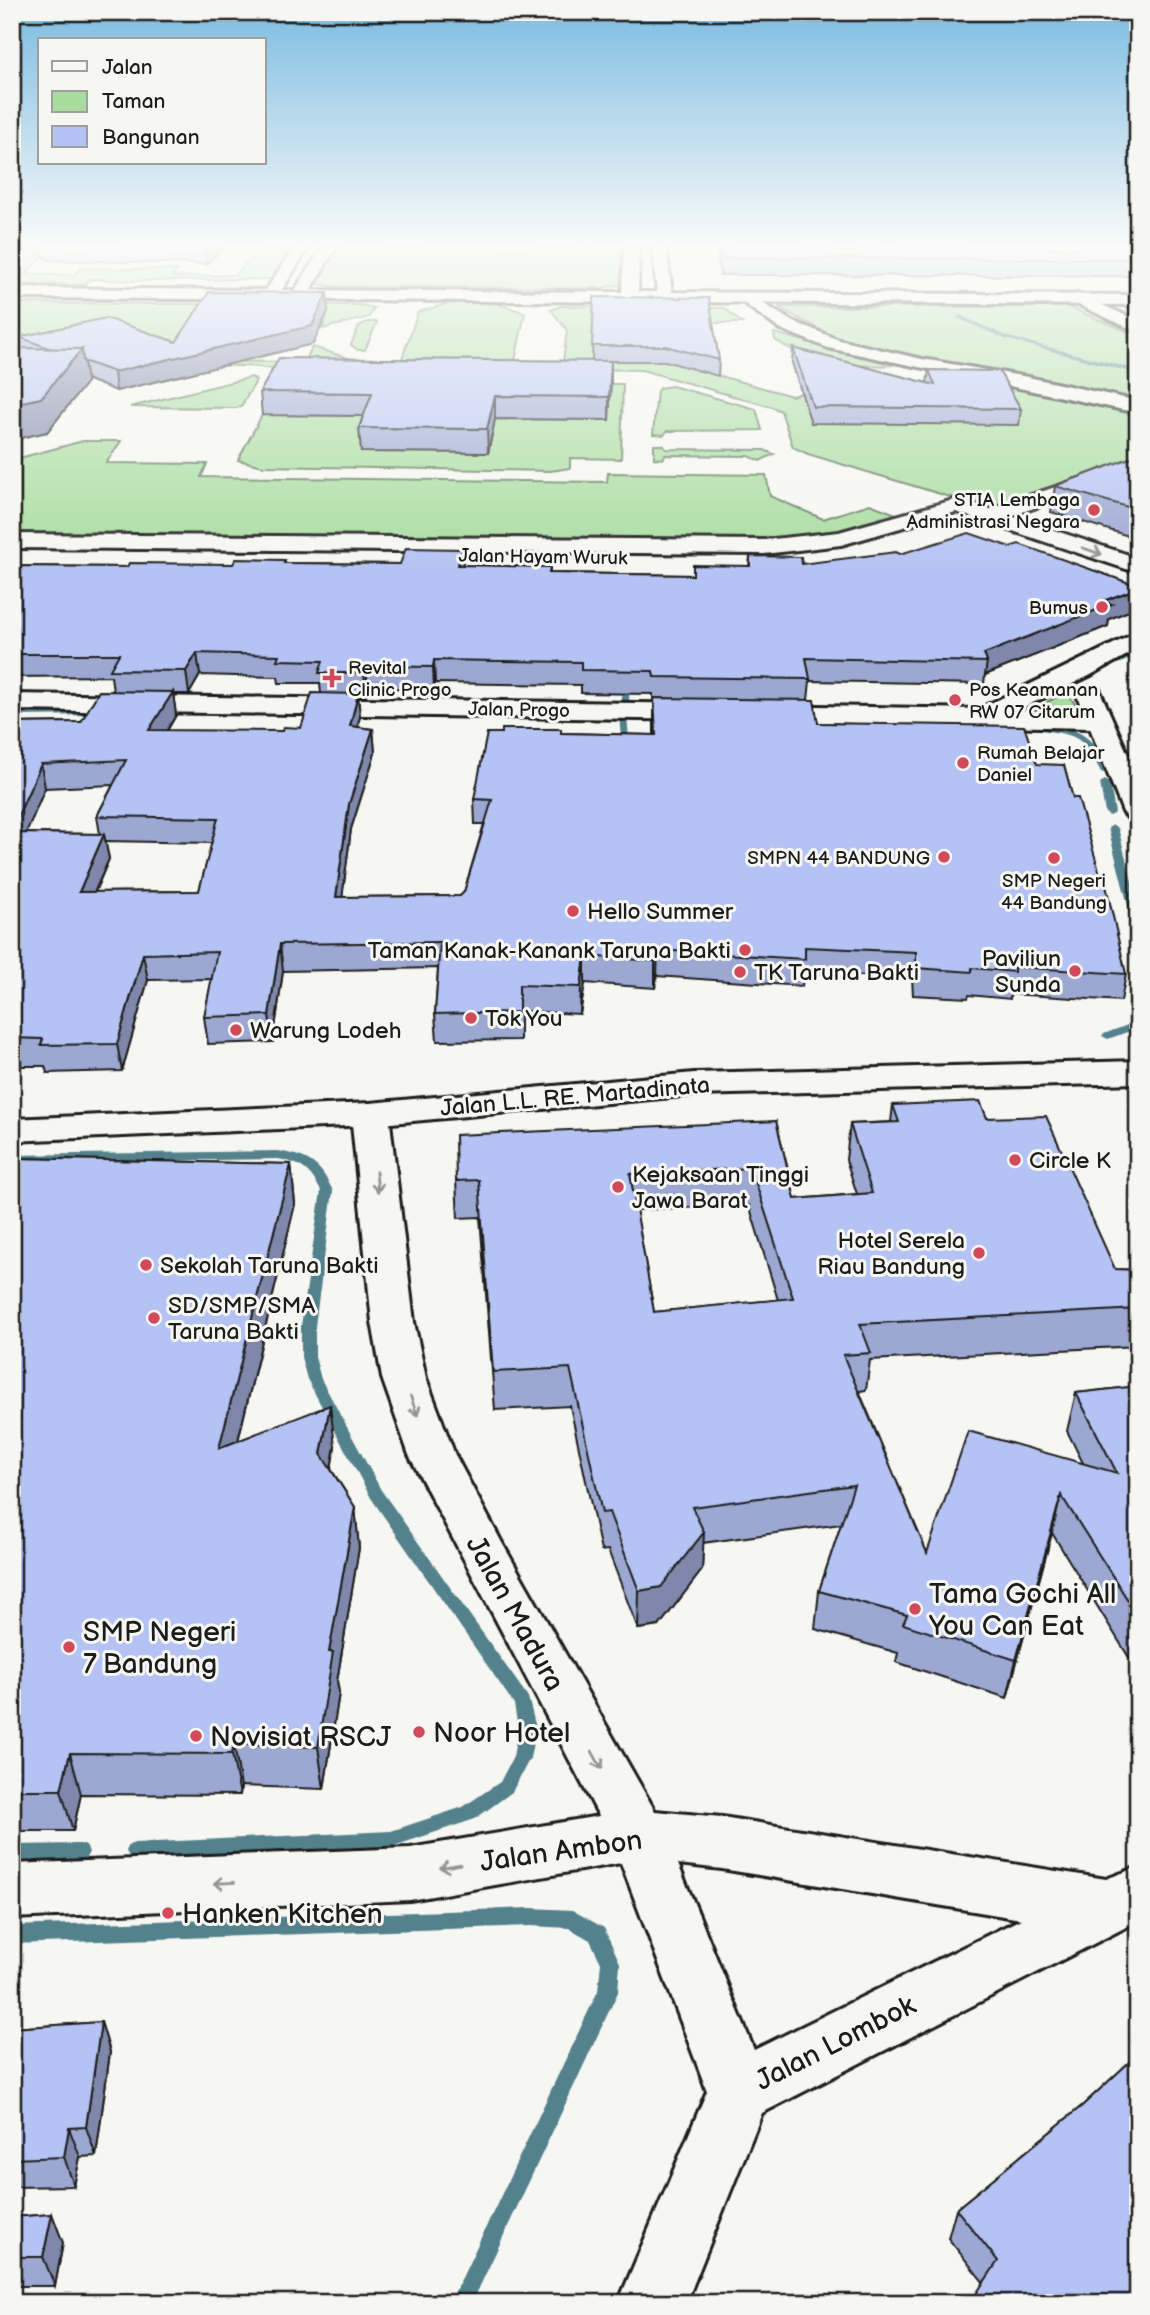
<svg xmlns="http://www.w3.org/2000/svg" width="1150" height="2315" font-family="'Balsamiq Sans',sans-serif">
	<style>
		.green { fill: #a8dc9f; stroke: #627c5e; stroke-width: 2 }
		.lines { fill: none; stroke-linecap: round; stroke-linejoin: round }
		.stream { fill: #53818c; fill-rule: evenodd }
		.minor-casing { stroke: #1c1c1c; stroke-width: 6 }
		.major-casing { stroke: #1c1c1c; stroke-width: 6 }
		.minor { fill: #f6f6f2; fill-rule: evenodd }
		.major { fill: #f6f6f2; fill-rule: evenodd }
		.wall { fill: #9ca8d2; stroke: #1c1c1c; stroke-width: 2; fill-rule: evenodd }
		.shaded-wall { fill: #7f88ab; stroke: #1c1c1c; stroke-width: 2 }
		.building { fill: #b5c3f4; stroke: #1c1c1c; stroke-width: 2; fill-rule: evenodd }
		.oneway { stroke: #949492 }
		.poi-dot { fill: #d1495b; stroke: #f6f6f2; stroke-width: 2.5 }
		.labels { text-anchor: middle; stroke-width: 6; stroke-linejoin: round; paint-order: stroke }
		.far-poi-label { font-size: 19px; fill: #1c1c1c; stroke: #f6f6f2; text-anchor: end }
		.far-street-label { font-size: 19px; fill: #1c1c1c; stroke: #f6f6f2 }
		.poi-label { font-size: 23px; fill: #1c1c1c; stroke: #f6f6f2; text-anchor: start }
		.street-label { font-size: 23px; fill: #1c1c1c; stroke: #f6f6f2 }
		.near-poi-label { font-size: 28px; fill: #1c1c1c; stroke: #f6f6f2; text-anchor: start }
		.near-street-label { font-size: 28px; fill: #1c1c1c; stroke: #f6f6f2 }
	</style>
	<rect width="100%" height="100%" fill="#f6f6f2"/>
	<filter id="ink" filterUnits="userSpaceOnUse"><feTurbulence type="fractalNoise" baseFrequency=".0143" numOctaves="2"/><feDisplacementMap in="SourceGraphic" scale="14" xChannelSelector="R" yChannelSelector="G"/><feConvolveMatrix kernelMatrix="1 2 1 2 8 2 1 2 1" color-interpolation-filters="sRGB"/></filter>
	<g filter="url(#ink)">
		<g class="green">
			<path d="M12,248H51L25,274L74,275L81,268L177,270L172,277L235,275L261,248H300L275,279L135,281L91,279L84,285L12,284Z"/>
			<path d="M328,248H622L625,281L622,284L601,288L339,287L310,283L308,279Z"/>
			<path d="M454,302L496,303L525,313L515,360L402,359L418,312Z"/>
			<path d="M12,303L359,305L374,308L369,317L322,329L329,310L210,309L259,328L12,381Z"/>
			<path d="M561,306L724,308L742,323H710L686,361L677,364L792,396L801,393L990,379L1138,410V460L1014,503L983,504L970,503L808,454L793,447L781,411L772,407L642,370L585,369L563,362L567,330L551,310Z"/>
			<path d="M778,307H1069L1138,336V400L1046,379L877,351L830,335Z"/>
			<path d="M367,322H377L365,350H358L351,345L359,326Z"/>
			<path d="M774,333L894,365C853,368 809,363 775,340Z"/>
			<path d="M312,347L355,360L356,369L265,368C241,363 213,369 190,361L305,362Z"/>
			<path d="M252,377L256,381L242,405L237,408L130,407Z"/>
			<path d="M611,384H623L621,459L570,458V468L551,471L263,466L238,460L262,415L374,416L488,453L495,419L608,420Z"/>
			<path d="M672,386L756,409L762,430L667,431L664,435L653,434L657,391L660,388Z"/>
			<path d="M83,441H121L106,463L207,464L201,477L607,482L608,473L766,475L770,496L823,519L870,504L904,517L808,545L12,534V460Z"/>
			<path d="M663,445L666,449L764,450L774,454L760,461L749,456L665,455L663,459L654,458V445Z"/>
			<path d="M1066,692L1083,714L1032,710Z"/>
		</g>
		<g class="lines">
			<g class="stream">
				<path d="M959,315L1009,337L1138,370V374L1005,339L957,318Z"/>
				<path d="M1138,649V654L1121,663L1114,661Z"/>
				<path d="M623,677L630,679L629,701L625,704L621,701Z"/>
				<path d="M12,710L103,709L107,712L103,715L12,716Z"/>
				<path d="M623,712L627,715L630,750L626,753L622,750L619,715Z"/>
				<path d="M1038,724C1076,726 1093,734 1109,770L1104,773L1101,772C1080,732 1077,736 1035,729V725Z"/>
				<path d="M1105,780L1110,783L1115,813L1110,816L1105,813L1100,783Z"/>
				<path d="M1113,825L1118,828L1138,904V928L1133,925L1108,828Z"/>
				<path d="M1138,1021V1028L1108,1039L1102,1036L1104,1034Z"/>
				<path d="M278,1151C309,1157 319,1162 333,1191L315,1326V1357L321,1379L381,1490L528,1697L536,1728L530,1758L512,1792L475,1819L391,1847L135,1859L129,1857L126,1851L129,1845L135,1843L391,1831L463,1807L500,1782L513,1757L518,1728L514,1704L371,1498L307,1379L301,1357V1326L321,1191C310,1170 301,1163 278,1159L12,1163V1155Z"/>
				<path d="M80,1844L86,1846L89,1852L86,1858L80,1860L12,1861V1845Z"/>
				<path d="M531,1908L572,1910L604,1928L620,1963L618,1992L472,2303H450L598,1991L601,1963L590,1940L569,1928L531,1926L12,1944V1926Z"/>
			</g>
			<defs>
				<g id="minor">
					<path d="M322,248H336L307,296H295L293,293Z"/>
					<path d="M747,293L790,320L839,340L922,359L1028,377L1138,401V413L828,348L778,328L741,301L739,298Z"/>
					<path d="M1078,294L1138,321V332L1072,302L1070,299L1072,296Z"/>
					<path d="M1138,459V472L1011,516L1138,558V573L956,512L841,545L764,554L12,548V534L764,540L839,532L957,499L990,509Z"/>
					<path d="M1138,632V649L1089,676L1018,710L1083,712L1077,695L1081,689L1090,687L1099,689L1138,777V821L1128,818L1123,812L1090,728L763,721L754,719L750,713L754,707L763,705L979,709Z"/>
					<path d="M12,694L707,704L716,706L720,712L716,718L707,720L12,710Z"/>
					<path d="M370,1103L383,1106L389,1114L414,1322L426,1378L455,1455L501,1541L655,1811L722,1817L1106,1879L1138,1867V1921L762,2113L686,2303H618L707,2091L621,1863L410,1900L12,1918V1864L410,1848L599,1816L409,1455L382,1378L372,1322L351,1114L357,1106ZM678,1864L722,1869L1021,1919L754,2050Z"/>
				</g>
				<g id="major">
					<path d="M294,248H308L282,290L622,292L625,248H639L638,292H657L652,248H666L672,292L1138,295V305L12,298V288L266,290Z"/>
					<path d="M1138,1061V1083L694,1095L370,1125L12,1141V1119L370,1103L694,1073Z"/>
				</g>
			</defs>
			<use href="#minor" class="minor-casing"/>
			<use href="#major" class="major-casing"/>
			<use href="#minor" class="minor"/>
			<use href="#major" class="major"/>
		</g>
		<g class="wall">
			<path d="M37,248H223L207,264L47,260Z"/>
			<path d="M717,248H1138V276L720,275Z"/>
			<path d="M594,297L719,360L718,376L665,361H604H611L609,420L495,419L488,453L361,452L359,428L363,416L262,415L260,392L592,361Z"/>
			<path d="M328,311L313,344L116,391L86,379L87,382L47,432L21,348L19,337L176,342Z"/>
			<path d="M793,348L927,383L929,370L1021,409L1019,425L811,423L792,363Z"/>
			<path d="M1138,455V539L1051,512L1055,486Z"/>
			<path d="M462,549L463,565L550,567V573L693,575L749,566L750,556L802,564L900,554L1136,608L1109,619L1108,626L985,675L984,684L810,681L808,700L818,723L1037,764L1126,974L1121,1001L1010,994V999L969,995L968,998L913,995L912,978L804,973L802,986L657,976L655,988L585,983L580,1014L520,1011V1040L437,1041L435,1014L438,968L283,971L273,1042L208,1044L204,1017L212,979L148,980L122,1071L47,1073L45,1066H12V723L81,722L113,691L111,676L12,677V566L127,567L233,564L285,560V563L400,564ZM200,675L278,677L279,683H320L321,694L301,728L283,731H167L176,715L173,694H189ZM435,683L581,685V693L653,694V700H654V735L561,733L474,799L475,824H484L464,892L460,896L342,897L351,829L375,753L373,729L357,727L360,717L358,696H366L368,688L434,689ZM113,785L97,816L100,834L26,833L45,788ZM105,841L212,843L199,891L95,892L109,859Z"/>
			<path d="M893,1105L987,1118L1115,1269L1138,1270V1346L870,1360L866,1390L859,1391L927,1553L1083,1463L1067,1431L1076,1393L1138,1386V1672L1052,1533L1007,1698L896,1662L898,1653L815,1629L819,1591L841,1524L703,1543L702,1570L659,1626L638,1629L608,1550L601,1551L570,1406L495,1410L480,1217L458,1218L456,1181L776,1121L795,1199L857,1194L846,1160L850,1124L891,1122ZM749,1205L778,1300L654,1312L636,1210Z"/>
			<path d="M12,1158L291,1164L295,1204L238,1441L335,1446L331,1469L355,1507L359,1548L337,1681L339,1693L324,1789L241,1786L240,1795L81,1794L73,1831H12Z"/>
			<path d="M101,2022L110,2052L96,2156L80,2157L74,2186L12,2187V2028Z"/>
			<path d="M1138,2054L984,2283L948,2238L956,2209L1083,2105Z"/>
			<path d="M52,2214L63,2243L55,2286H12V2217Z"/>
		</g>
		<g class="shaded-wall">
			<path d="M205,248H223L207,264Z"/>
			<path d="M327,293L328,311L313,344L116,391L114,372Z"/>
			<path d="M82,349L87,382L47,432L12,440V404Z"/>
			<path d="M611,361V384L609,420V397Z"/>
			<path d="M495,396V419L488,453L487,429Z"/>
			<path d="M462,549L463,570L458,565Z"/>
			<path d="M1138,588V600L1136,608L1109,619L1108,626L985,675L987,662L984,654L1103,601Z"/>
			<path d="M197,653L200,675L189,694L186,671Z"/>
			<path d="M434,660L435,683L434,689L433,667Z"/>
			<path d="M366,666L368,688L366,696L364,673Z"/>
			<path d="M173,692L176,715L153,754L149,730Z"/>
			<path d="M358,694L360,717L351,749L350,726Z"/>
			<path d="M373,729L375,753L351,829L339,923L336,897L349,804Z"/>
			<path d="M41,764L45,788L16,858L12,840V829Z"/>
			<path d="M104,834L109,859L83,918L79,892Z"/>
			<path d="M280,944L283,971L273,1042L269,1015Z"/>
			<path d="M658,950L657,976L655,988V961Z"/>
			<path d="M143,954L148,980L122,1071L117,1044Z"/>
			<path d="M585,956V983L580,1014L581,987Z"/>
			<path d="M291,1164L295,1204L226,1490L219,1448Z"/>
			<path d="M330,1405L335,1446L326,1496L321,1454Z"/>
			<path d="M1061,1495L1052,1533L1007,1698L1016,1660Z"/>
			<path d="M355,1507L359,1548L337,1681L339,1693L324,1789L318,1747L329,1652Z"/>
			<path d="M704,1532L702,1570L659,1626L638,1629L639,1591Z"/>
			<path d="M234,1744L241,1786L240,1795L232,1754Z"/>
			<path d="M70,1753L81,1794L73,1831L61,1790Z"/>
			<path d="M101,2022L110,2052L96,2156L86,2127Z"/>
			<path d="M69,2128L80,2157L74,2186L64,2157Z"/>
			<path d="M52,2214L63,2243L55,2286L43,2257Z"/>
		</g>
		<g class="building">
			<path d="M720,248H1138V259L721,258Z"/>
			<path d="M209,292L327,293L312,326L114,372L83,361L82,349H51L19,337L106,318L176,342Z"/>
			<path d="M594,297L709,298L719,360L665,346H592Z"/>
			<path d="M12,348L82,349L41,398L12,404Z"/>
			<path d="M793,348L935,385L929,370L999,371L1021,409L813,407Z"/>
			<path d="M279,358L611,361L609,397L495,396L487,429L359,428L372,393L260,392Z"/>
			<path d="M1138,455V510L1055,486Z"/>
			<path d="M969,533L1010,547L1019,544L1138,586V588L1103,601L1112,604L984,654L987,662L806,658L810,679L654,677L653,671L581,670V662L434,660L433,667L366,666L364,673H319L323,661L277,660L279,655L197,653L186,671L110,670L119,654H12V566L127,567L129,563L233,564L236,559L285,560L284,563L400,564L406,548L462,549L458,565L550,567L549,573L693,575V565L750,566V556L801,557L802,564L896,552L900,554Z"/>
			<path d="M99,691L173,692L149,730L283,731L284,727L301,728L312,693L358,694L350,726L373,729L349,804L336,897L460,896L464,892L492,800L474,799L487,733H502V729H561V733L656,735L654,698L814,700L818,723L1024,726L1037,764L1064,765L1073,798H1078L1102,881H1105L1126,974L1014,967V972L972,968V972L916,968V952L805,947V959L658,950L655,961L585,956L581,987L519,985V1012L435,1014L440,942L280,944L269,1015L204,1017L217,952L143,954L117,1044L41,1045L43,1039L12,1038V833L104,834L79,892L199,891L218,818L97,816L126,760L41,764L12,829V723L81,722Z"/>
			<path d="M980,1101L987,1118L1046,1116L1115,1269L1138,1270V1309L860,1324L871,1353L843,1355L927,1553L968,1431L1117,1473L1076,1393L1138,1386V1616L1061,1495L1016,1660L903,1624L907,1615L819,1591L854,1485L692,1507L704,1532L661,1587L639,1591L609,1512L602,1513L570,1368L493,1372L479,1180L456,1181L455,1135L776,1121L795,1199L872,1193L850,1124L899,1122L893,1105ZM751,1168L793,1298L654,1312L630,1174Z"/>
			<path d="M12,1158L291,1164L219,1448L330,1405L321,1454L355,1507L329,1652H333L318,1747L234,1744L232,1754L70,1753L61,1790H12Z"/>
			<path d="M101,2022L86,2127L69,2128L64,2157L12,2159V2028Z"/>
			<path d="M1138,2054V2303H970L998,2261L956,2209L1083,2105Z"/>
			<path d="M52,2214L43,2257H12V2217Z"/>
		</g>
		<defs><path id="oneway-shaft" d="M-6 0H5M1.5-3L5.5 0L1.5 3" fill="none" stroke-width="1.6" stroke-linecap="round" stroke-linejoin="round" transform="scale(1.75)"/></defs>
		<g class="oneway">
			<use href="#oneway-shaft" transform="translate(1092 551) rotate(19)"/>
			<use href="#oneway-shaft" transform="translate(377 1182) rotate(84)"/>
			<use href="#oneway-shaft" transform="translate(414 1406) rotate(70)"/>
			<use href="#oneway-shaft" transform="translate(597 1760) rotate(61)"/>
			<use href="#oneway-shaft" transform="translate(450 1866) rotate(170)"/>
			<use href="#oneway-shaft" transform="translate(224 1883) rotate(177)"/>
		</g>
	</g>
	<linearGradient id="sky" x2="0" y2="1"><stop stop-color="#7bbbe1"/><stop offset="0.43" stop-color="#fbfbf9"/><stop offset="1" stop-color="#fbfbf9" stop-opacity="0"/></linearGradient>
	<rect width="1150" height="572" fill="url(#sky)"/>
	<g class="poi-dot">
		<circle cx="1094" cy="510" r="7"/>
		<circle cx="1102" cy="607" r="7"/>
		<path d="M328.5 667.5h7v7h7v7h-7v7h-7v-7h-7v-7h7z"/>
		<circle cx="955" cy="700" r="7"/>
		<circle cx="963" cy="763" r="7"/>
		<circle cx="944" cy="857" r="7"/>
		<circle cx="1054" cy="858" r="7"/>
		<circle cx="573" cy="911" r="7"/>
		<circle cx="745" cy="950" r="7"/>
		<circle cx="1075" cy="971" r="7"/>
		<circle cx="740" cy="972" r="7"/>
		<circle cx="471" cy="1018" r="7"/>
		<circle cx="236" cy="1030" r="7"/>
		<circle cx="1015" cy="1160" r="7"/>
		<circle cx="618" cy="1187" r="7"/>
		<circle cx="979" cy="1253" r="7"/>
		<circle cx="146" cy="1265" r="7"/>
		<circle cx="154" cy="1318" r="7"/>
		<circle cx="915" cy="1609" r="7"/>
		<circle cx="69" cy="1647" r="7"/>
		<circle cx="419" cy="1732" r="7"/>
		<circle cx="196" cy="1736" r="7"/>
		<circle cx="168" cy="1913" r="7"/>
	</g>
	<g class="labels">
		<g class="far-poi-label">
			<text x="1080" y="506">STIA Lembaga<tspan x="1080" dy="22">Administrasi Negara</tspan></text>
			<text x="1088" y="614">Bumus</text>
			<text x="348" y="674" text-anchor="start">Revital<tspan x="348" dy="22">Clinic Progo</tspan></text>
			<text x="969" y="696" text-anchor="start">Pos Keamanan<tspan x="969" dy="22">RW 07 Citarum</tspan></text>
			<text x="977" y="759" text-anchor="start">Rumah Belajar<tspan x="977" dy="22">Daniel</tspan></text>
			<text x="930" y="864">SMPN 44 BANDUNG</text>
			<text x="1054" y="887" text-anchor="middle">SMP Negeri<tspan x="1054" dy="22">44 Bandung</tspan></text>
		</g>
		<g class="far-street-label">
			<text transform="translate(543 556) rotate(1)" y="7">Jalan Hayam Wuruk</text>
			<text transform="translate(519 709) rotate(1)" y="7">Jalan Progo</text>
		</g>
		<g class="poi-label">
			<text x="587" y="919">Hello Summer</text>
			<text x="731" y="958" text-anchor="end">Taman Kanak-Kanank Taruna Bakti</text>
			<text x="1061" y="966" text-anchor="end">Paviliun<tspan x="1061" dy="26">Sunda</tspan></text>
			<text x="754" y="980">TK Taruna Bakti</text>
			<text x="485" y="1026">Tok You</text>
			<text x="250" y="1038">Warung Lodeh</text>
			<text x="1029" y="1168">Circle K</text>
			<text x="632" y="1182">Kejaksaan Tinggi<tspan x="632" dy="26">Jawa Barat</tspan></text>
			<text x="965" y="1248" text-anchor="end">Hotel Serela<tspan x="965" dy="26">Riau Bandung</tspan></text>
			<text x="160" y="1273">Sekolah Taruna Bakti</text>
			<text x="168" y="1313">SD/SMP/SMA<tspan x="168" dy="26">Taruna Bakti</tspan></text>
		</g>
		<g class="street-label">
			<text transform="translate(575 1096) rotate(-5)" y="8">Jalan L.L. RE. Martadinata</text>
		</g>
		<g class="near-poi-label">
			<text x="929" y="1603">Tama Gochi All<tspan x="929" dy="32">You Can Eat</tspan></text>
			<text x="83" y="1641">SMP Negeri<tspan x="83" dy="32">7 Bandung</tspan></text>
			<text x="433" y="1742">Noor Hotel</text>
			<text x="210" y="1746">Novisiat RSCJ</text>
			<text x="182" y="1923">Hanken Kitchen</text>
		</g>
		<g class="near-street-label">
			<text transform="translate(516 1613) rotate(61)" y="10">Jalan Madura</text>
			<text transform="translate(561 1850) rotate(-8)" y="10">Jalan Ambon</text>
			<text transform="translate(835 2042) rotate(-27)" y="10">Jalan Lombok</text>
		</g>
	</g>
	<rect width="1150" height="2315" fill="none" stroke="#f6f6f2" stroke-width="42"/>
	<rect x="21" y="21" width="1108" height="2273" fill="none" stroke="#1c1c1c" stroke-width="2.5" filter="url(#ink)"/>
	<rect x="38" y="38" width="228" height="126" fill="#f6f6f2" stroke="#9f9f9c" stroke-width="2"/>
	<rect x="52" y="61" width="35" height="10" fill="#f6f6f2" stroke="#9f9f9c" stroke-width="2"/>
	<text x="102" y="74" font-size="21" fill="#1c1c1c">Jalan</text>
	<rect x="52" y="91" width="35" height="21" fill="#a8dc9f" stroke="#9f9f9c" stroke-width="2"/>
	<text x="102" y="108" font-size="21" fill="#1c1c1c">Taman</text>
	<rect x="52" y="126" width="35" height="21" fill="#b5c3f4" stroke="#9f9f9c" stroke-width="2"/>
	<text x="102" y="144" font-size="21" fill="#1c1c1c">Bangunan</text>
</svg>
